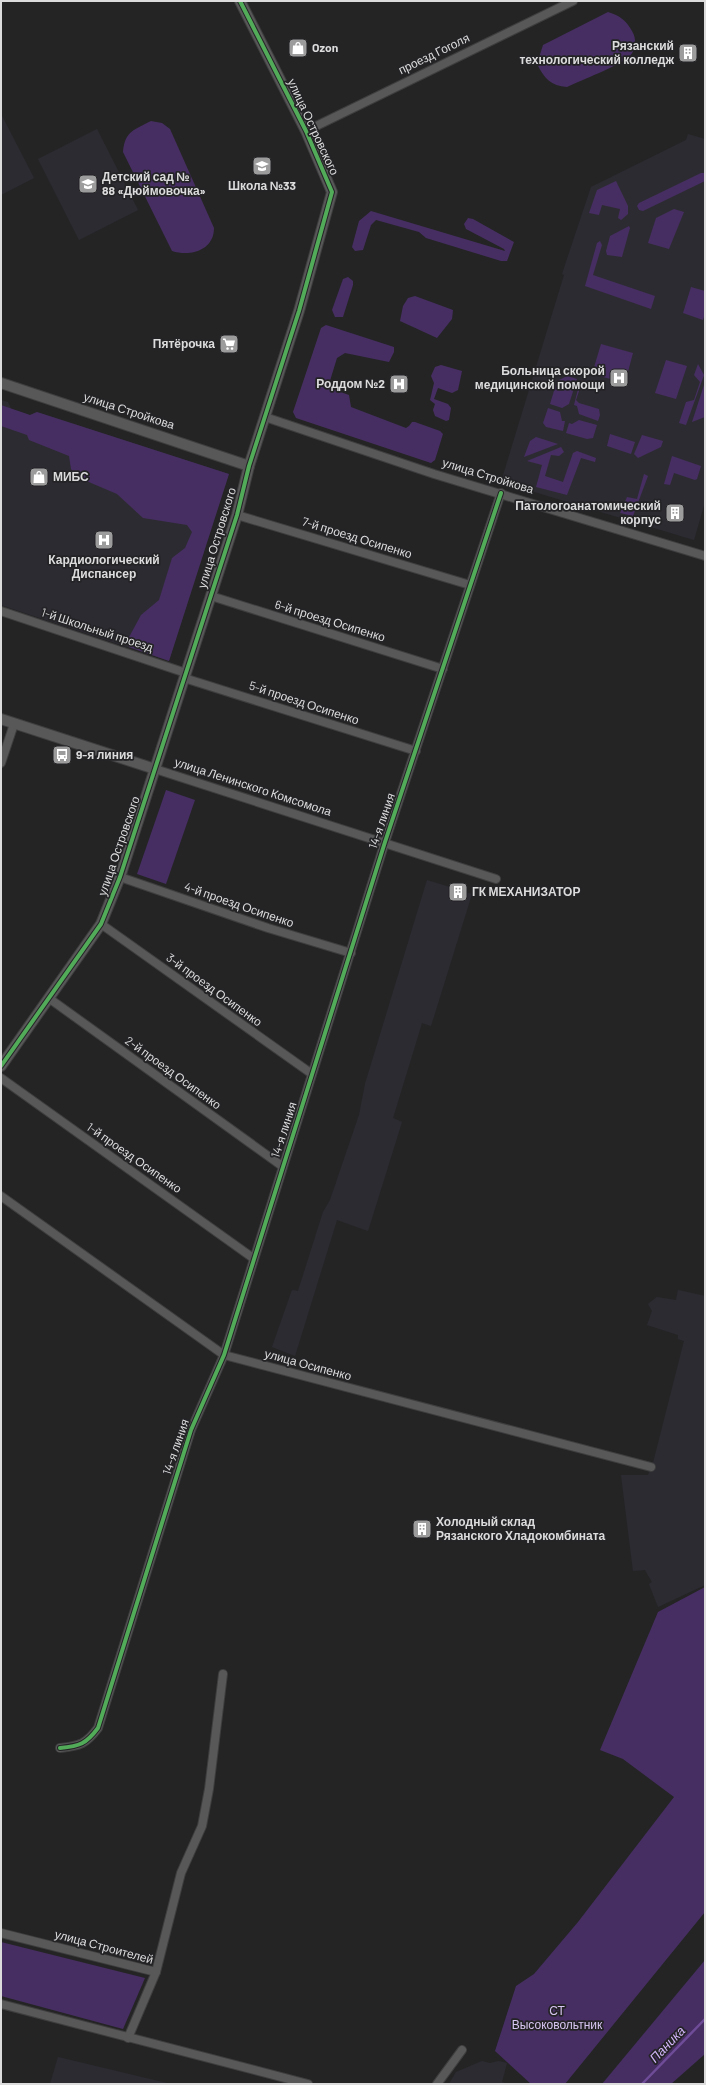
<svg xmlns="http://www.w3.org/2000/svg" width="706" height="2085" font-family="Barlow,sans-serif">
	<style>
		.built { fill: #2d2b32 }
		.green { fill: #462e62 }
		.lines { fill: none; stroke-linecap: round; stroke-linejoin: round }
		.stream { stroke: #6f4c97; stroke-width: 2.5 }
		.minor-casing { stroke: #3e3e3f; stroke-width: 10 }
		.tertiary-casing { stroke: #3e3e3f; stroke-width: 12 }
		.minor { stroke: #585859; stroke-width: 8 }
		.tertiary { stroke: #585859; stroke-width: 10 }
		.cycleway-casing { stroke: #242326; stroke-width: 6 }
		.cycleway { stroke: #51ab58; stroke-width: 4 }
		.labels { text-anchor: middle; stroke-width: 3.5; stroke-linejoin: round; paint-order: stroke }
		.poi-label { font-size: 12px; font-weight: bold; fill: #dcdcdd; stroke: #242326; text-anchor: start }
		.street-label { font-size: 12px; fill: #dcdcdd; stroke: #242326 }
		.park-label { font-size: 12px; fill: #d8c6f2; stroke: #242326 }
		.water-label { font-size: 13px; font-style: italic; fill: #d1b5f8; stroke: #242326 }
	</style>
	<rect width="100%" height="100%" fill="#242425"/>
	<g class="built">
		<path d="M1,114L34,178L1,195Z"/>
		<path d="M97,129L138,210L79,240L38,159Z"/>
		<path d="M688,134L705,139V502L694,540L501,482L564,275L562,274L591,187L686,140Z"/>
		<path d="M1,400L8,402L11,409L30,415L37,412L229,474L169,661L1,605Z"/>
		<path d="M427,880L472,894L431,1026L422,1023L393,1118L402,1122L368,1231L337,1220L295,1356L272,1347L292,1290L298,1291L323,1212L330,1200L359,1115L365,1084Z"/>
		<path d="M678,1290L705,1296V1585L658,1607L649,1584L652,1582L645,1570L633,1571L621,1475H648L653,1463L684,1341L678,1339V1335L647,1325L652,1311L648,1304L657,1297L676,1300Z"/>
		<path d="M58,2057L171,2084H50Z"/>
		<path d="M482,2061L490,2063L499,2061L507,2063L502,2082L508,2084H449L456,2072Z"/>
	</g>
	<g class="green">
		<path d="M608,12C620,16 626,20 632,31C637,39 636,50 629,57C622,64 580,81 567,87C551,86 544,78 537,64L543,45Z"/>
		<path d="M151,121L162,123L170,129L214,228C214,250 191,257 172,251L123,152C125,131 134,130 151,121Z"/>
		<path d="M701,173H705V181L643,211L639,210L637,206L639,203Z"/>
		<path d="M616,181L628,206V214L621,220L618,218L620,209L602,205L599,215L589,213L597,190Z"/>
		<path d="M674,209L684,212L669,249L648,243L656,218Z"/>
		<path d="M371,211L505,251L504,249L466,229L464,224L468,218L473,219L514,242L507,261H501L426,238L419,232L376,220L371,225L363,250L355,251L352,247L359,221Z"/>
		<path d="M629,226L630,228L622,257L607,255L606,251L610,236Z"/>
		<path d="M600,241L602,245L593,275L655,296L651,309L585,286L597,243Z"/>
		<path d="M348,277L353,281V285L343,317H335L332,310L343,279Z"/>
		<path d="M691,287L705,291V313L703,320L683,313Z"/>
		<path d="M415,296L453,310L452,319L437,338L400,321L403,306L408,298Z"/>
		<path d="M326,325L394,347V352L389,362L345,353L337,358L329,384L332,389L349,395L351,407L406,428L409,426L412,422H415L440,431L443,434L435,460L431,463L296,418L293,412L321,328Z"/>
		<path d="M601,344L633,353L625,383L592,374Z"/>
		<path d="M666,360L687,366L676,399L655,393Z"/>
		<path d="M698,364L704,375L686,425L679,423L686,402L694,400L700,382L694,375Z"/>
		<path d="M441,365L462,371L458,390L452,393L438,388L434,399L448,404L451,408L449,420L446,421L435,416L433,410L435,404L430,400L434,383L431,376L435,367Z"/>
		<path d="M567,376L577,379L569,404L562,408L550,404L557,381Z"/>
		<path d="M580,381L582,382L576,400L579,403L599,409L600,415L598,421L579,414L577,406L574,405Z"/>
		<path d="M705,382V417L692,422Z"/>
		<path d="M1,405L30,415L37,412L229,474L169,661L129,647L128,639L141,615L159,600L172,558L185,548L192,532L187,525L143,518L117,494L77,477L71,469L69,456L29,440L27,435L1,426Z"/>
		<path d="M548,408L560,412L562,421H565L563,431L546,427L543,423Z"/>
		<path d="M579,420L597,425L593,438L587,439L566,433L569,423L572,424Z"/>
		<path d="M610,434L635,442L631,454L607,446Z"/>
		<path d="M642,435L663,441L661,447L638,458L634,454Z"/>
		<path d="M536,437L558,444L524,457L530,441Z"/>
		<path d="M561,447L564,452L559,456L551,455L545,476L563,482L573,453L577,451L596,458L595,462L581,458L567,495L536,487L542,465L527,461Z"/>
		<path d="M672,456L701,466L697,479L695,480L674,473L670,485L664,484Z"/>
		<path d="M644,474L648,476L633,516L620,513L627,497L637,499Z"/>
		<path d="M166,790L195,800L166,884L137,874Z"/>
		<path d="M705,1587V1912L565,2084H531L495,2051L516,1986L534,1974L578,1922L674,1797L623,1759L600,1750L658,1612Z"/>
		<path d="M1,1942L145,1978L123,2029L1,1996Z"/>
		<path d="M705,1960V2054L671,2084H602Z"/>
	</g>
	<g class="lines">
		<path class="stream" d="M642,2084L705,2019"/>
		<defs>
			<g id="minor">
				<path d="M306,131L573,1"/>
				<path d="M265,417L434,474L705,556"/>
				<path d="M237,515L470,585"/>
				<path d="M211,596L443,669"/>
				<path d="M1,611L186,673"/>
				<path d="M184,678L416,751"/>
				<path d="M1,763L14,724"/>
				<path d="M155,769L496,879"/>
				<path d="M120,877L268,928L351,953"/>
				<path d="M101,924L312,1074"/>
				<path d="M50,999L282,1166"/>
				<path d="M1,1078L253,1258"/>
				<path d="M1,1196L224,1355L651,1467"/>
				<path d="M60,1748C80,1746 86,1744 98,1728L191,1430L224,1355L385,842L501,493"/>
				<path d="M1,1933L156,1972L128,2038"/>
				<path d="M156,1972L181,1873L202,1826L209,1789L223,1674"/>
				<path d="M1,2004L308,2084"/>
				<path d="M437,2084L462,2050"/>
			</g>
			<g id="tertiary">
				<path d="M1,383L249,466"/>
				<path d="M1,719L155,769"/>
				<path d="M1,1066L101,924L120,877L237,515L249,466L299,311L332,192L306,131L240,1"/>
			</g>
		</defs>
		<use href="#minor" class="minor-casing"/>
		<use href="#tertiary" class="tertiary-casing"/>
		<use href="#minor" class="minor"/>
		<use href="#tertiary" class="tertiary"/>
		<defs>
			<g id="cycleway">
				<path d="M1,1066L101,924L120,877L237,515L249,466L299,311L332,192L306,131L240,1"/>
				<path d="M60,1748C80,1746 86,1744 98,1728L191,1430L224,1355L385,842L501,493"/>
			</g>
		</defs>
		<use href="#cycleway" class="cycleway-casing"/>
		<use href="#cycleway" class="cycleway"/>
	</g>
	<defs>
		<symbol id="shop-square" viewBox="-11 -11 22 22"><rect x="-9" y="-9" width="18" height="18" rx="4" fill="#9c9c9d" stroke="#242326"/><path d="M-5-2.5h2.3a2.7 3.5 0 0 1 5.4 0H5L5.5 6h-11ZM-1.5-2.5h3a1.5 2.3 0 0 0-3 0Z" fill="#fff"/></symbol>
		<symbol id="building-square" viewBox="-11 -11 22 22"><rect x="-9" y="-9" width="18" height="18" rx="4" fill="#9c9c9d" stroke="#242326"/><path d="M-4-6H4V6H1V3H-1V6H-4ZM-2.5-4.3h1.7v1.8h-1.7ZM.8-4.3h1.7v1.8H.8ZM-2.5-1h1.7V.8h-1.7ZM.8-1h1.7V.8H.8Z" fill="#fff"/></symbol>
		<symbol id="school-square" viewBox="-11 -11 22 22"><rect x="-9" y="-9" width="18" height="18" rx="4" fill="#9c9c9d" stroke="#242326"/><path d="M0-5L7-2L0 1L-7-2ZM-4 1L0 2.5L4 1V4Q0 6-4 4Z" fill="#fff"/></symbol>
		<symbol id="supermarket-square" viewBox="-11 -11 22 22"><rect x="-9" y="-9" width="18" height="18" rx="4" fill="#9c9c9d" stroke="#242326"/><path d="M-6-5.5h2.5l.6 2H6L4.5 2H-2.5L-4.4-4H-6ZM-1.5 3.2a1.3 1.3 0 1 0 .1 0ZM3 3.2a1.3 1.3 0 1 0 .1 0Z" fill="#fff"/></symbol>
		<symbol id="hospital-square" viewBox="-11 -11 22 22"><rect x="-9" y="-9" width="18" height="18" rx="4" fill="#9c9c9d" stroke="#242326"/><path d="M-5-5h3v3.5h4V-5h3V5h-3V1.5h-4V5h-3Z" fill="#fff"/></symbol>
		<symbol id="bus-square" viewBox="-11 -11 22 22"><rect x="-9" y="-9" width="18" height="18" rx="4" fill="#9c9c9d" stroke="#242326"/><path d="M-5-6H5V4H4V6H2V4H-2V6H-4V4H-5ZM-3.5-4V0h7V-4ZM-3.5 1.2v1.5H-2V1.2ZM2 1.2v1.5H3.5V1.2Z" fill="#fff"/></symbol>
	</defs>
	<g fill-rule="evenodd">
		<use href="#shop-square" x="287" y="37" width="22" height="22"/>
		<use href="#building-square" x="677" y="42" width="22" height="22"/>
		<use href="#school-square" x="251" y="155" width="22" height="22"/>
		<use href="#school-square" x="77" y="173" width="22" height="22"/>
		<use href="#supermarket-square" x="218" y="333" width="22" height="22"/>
		<use href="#hospital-square" x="608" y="367" width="22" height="22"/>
		<use href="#hospital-square" x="388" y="373" width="22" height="22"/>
		<use href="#shop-square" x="28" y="466" width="22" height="22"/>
		<use href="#building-square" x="664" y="502" width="22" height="22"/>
		<use href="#hospital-square" x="93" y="529" width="22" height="22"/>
		<use href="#bus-square" x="51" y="744" width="22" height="22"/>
		<use href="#building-square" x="447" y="881" width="22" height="22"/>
		<use href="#building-square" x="411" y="1518" width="22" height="22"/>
	</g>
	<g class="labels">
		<g class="poi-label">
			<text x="674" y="50" text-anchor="end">Рязанский<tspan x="674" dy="14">технологический колледж</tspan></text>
			<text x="312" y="52">Ozon</text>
			<text x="102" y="181">Детский сад №<tspan x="102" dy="14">88 «Дюймовочка»</tspan></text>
			<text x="262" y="190" text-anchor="middle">Школа №33</text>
			<text x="215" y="348" text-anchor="end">Пятёрочка</text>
			<text x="605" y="375" text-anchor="end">Больница скорой<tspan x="605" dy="14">медицинской помощи</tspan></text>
			<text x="385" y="388" text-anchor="end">Роддом №2</text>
			<text x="53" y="481">МИБС</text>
			<text x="661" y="510" text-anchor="end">Патологоанатомический<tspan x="661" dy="14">корпус</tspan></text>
			<text x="104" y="564" text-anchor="middle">Кардиологический<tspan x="104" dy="14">Диспансер</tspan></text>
			<text x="76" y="759">9-я линия</text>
			<text x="472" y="896">ГК МЕХАНИЗАТОР</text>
			<text x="436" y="1526">Холодный склад<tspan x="436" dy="14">Рязанского Хладокомбината</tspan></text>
		</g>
		<g class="street-label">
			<text transform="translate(434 54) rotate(-26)" y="4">проезд Гоголя</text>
			<text transform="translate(313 127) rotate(65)" y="4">улица Островского</text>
			<text transform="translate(129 411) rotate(18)" y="4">улица Стройкова</text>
			<text transform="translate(488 476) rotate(17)" y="4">улица Стройкова</text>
			<text transform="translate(217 538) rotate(-73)" y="4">улица Островского</text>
			<text transform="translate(357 538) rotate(17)" y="4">7-й проезд Осипенко</text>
			<text transform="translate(330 621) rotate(17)" y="4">6-й проезд Осипенко</text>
			<text transform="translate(97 630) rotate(18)" y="4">1-й Школьный проезд</text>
			<text transform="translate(304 703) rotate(18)" y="4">5-й проезд Осипенко</text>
			<text transform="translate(253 787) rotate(18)" y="4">улица Ленинского Комсомола</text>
			<text transform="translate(382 821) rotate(-71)" y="4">14-я линия</text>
			<text transform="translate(119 846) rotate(-71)" y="4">улица Островского</text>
			<text transform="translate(239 905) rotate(19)" y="4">4-й проезд Осипенко</text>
			<text transform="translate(214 990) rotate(36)" y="4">3-й проезд Осипенко</text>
			<text transform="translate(173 1073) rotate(36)" y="4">2-й проезд Осипенко</text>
			<text transform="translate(284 1130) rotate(-72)" y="4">14-я линия</text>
			<text transform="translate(134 1158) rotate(35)" y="4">1-й проезд Осипенко</text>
			<text transform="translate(308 1365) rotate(15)" y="4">улица Осипенко</text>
			<text transform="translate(176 1447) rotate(-71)" y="4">14-я линия</text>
			<text transform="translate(104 1947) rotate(15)" y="4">улица Строителей</text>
		</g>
		<g class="park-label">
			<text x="557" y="2015">СТ<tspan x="557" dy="14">Высоковольтник</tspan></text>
		</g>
		<g class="water-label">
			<text transform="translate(667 2044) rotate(-46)" y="5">Паника</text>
		</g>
	</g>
	<rect width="706" height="2085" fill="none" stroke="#dcdcdd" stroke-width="4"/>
</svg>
